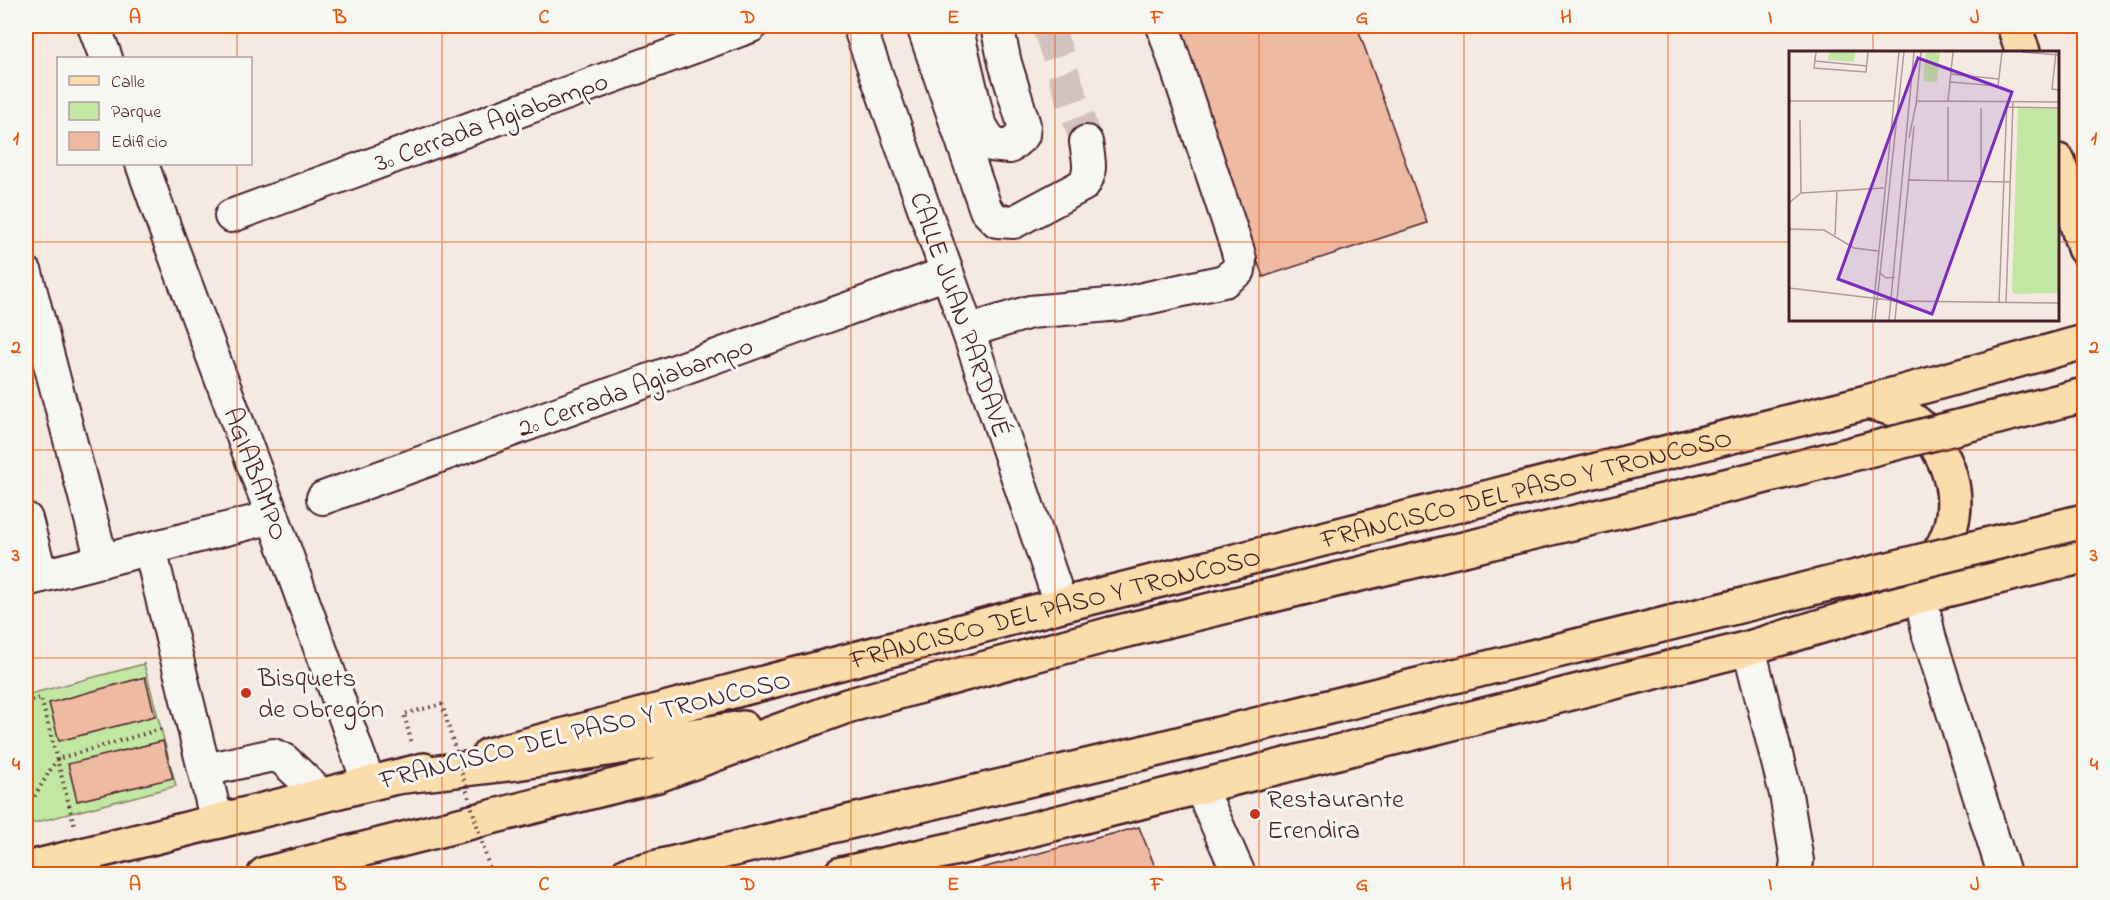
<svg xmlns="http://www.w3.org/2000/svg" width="2110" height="900" font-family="'Indie Flower',sans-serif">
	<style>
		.green { fill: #c2e7a2; stroke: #868366; stroke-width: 1.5 }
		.building { fill: #eebaa1; stroke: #4a1f2b; stroke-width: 1.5 }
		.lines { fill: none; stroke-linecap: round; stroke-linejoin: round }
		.minor-tunnel { stroke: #d2c1bd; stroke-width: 32; stroke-dasharray: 32 16; stroke-linecap: butt }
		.minor-casing { stroke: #4a1f2b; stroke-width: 36 }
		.major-casing { stroke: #4a1f2b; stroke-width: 38 }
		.highway-casing { stroke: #4a1f2b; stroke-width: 38 }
		.path { stroke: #4a1f2b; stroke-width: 4; stroke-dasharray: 1.5 4.5; stroke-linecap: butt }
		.minor { stroke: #f6f6f2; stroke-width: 32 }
		.major { stroke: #faddab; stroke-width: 33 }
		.highway { stroke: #faddab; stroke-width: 33 }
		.highway-bridge-casing { stroke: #4a1f2b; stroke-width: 38; stroke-linecap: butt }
		.path-bridge { stroke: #4a1f2b; stroke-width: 4; stroke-dasharray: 1.5 4.5; stroke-linecap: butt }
		.highway-bridge { stroke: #faddab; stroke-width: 33 }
		.grid { fill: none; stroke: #e8590c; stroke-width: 1.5; stroke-opacity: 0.55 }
		.poi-dot { fill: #c8321e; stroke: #f6f6f2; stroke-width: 2 }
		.labels { text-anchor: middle; stroke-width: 6; stroke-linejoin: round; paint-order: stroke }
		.street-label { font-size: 27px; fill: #4a1f2b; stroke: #f6f6f2 }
		.poi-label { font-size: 27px; fill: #4a1f2b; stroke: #f6f6f2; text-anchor: start }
		.inset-road { fill: none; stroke: #b09999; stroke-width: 1.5 }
		.view { fill: #7b2cbf; fill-opacity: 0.15; stroke: #7b2cbf; stroke-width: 3 }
		.inset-edge { fill: none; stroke: #4a1f2b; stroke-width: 3 }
		.neatline { fill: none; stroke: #e8590c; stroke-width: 2 }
		.grid-label { font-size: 20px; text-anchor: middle; font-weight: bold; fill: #e8590c }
	</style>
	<rect width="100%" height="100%" fill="#f4eae2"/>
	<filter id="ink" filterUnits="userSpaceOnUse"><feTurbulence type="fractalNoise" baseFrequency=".0167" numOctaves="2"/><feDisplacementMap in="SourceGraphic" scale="12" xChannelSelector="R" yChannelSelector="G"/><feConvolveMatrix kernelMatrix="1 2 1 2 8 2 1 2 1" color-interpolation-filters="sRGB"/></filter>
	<g filter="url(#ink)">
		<path class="green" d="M144,664L176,786L26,825V695Z"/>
		<g class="building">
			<path d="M1176,26H1357L1427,223L1263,277Z"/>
			<path d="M145,677L155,716L59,741L49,703Z"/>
			<path d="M163,741L173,778L77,801L68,764Z"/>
			<path d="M1139,827L1158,874H959Z"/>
		</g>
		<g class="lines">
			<path class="minor-tunnel" d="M1048,26L1086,142"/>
			<defs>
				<g id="minor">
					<path d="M94,26L106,58"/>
					<path id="s1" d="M859,26L968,331L1061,605"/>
					<path d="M923,26L986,210L997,221L1014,222L1083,185C1093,172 1088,157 1086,142"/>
					<path d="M956,26L979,123L992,145L1009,147L1023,135L1024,125L1005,63L997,26"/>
					<path id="s2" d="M142,164L168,237L273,517L369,784"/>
					<path d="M231,216L751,26"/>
					<path d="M26,273L102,561"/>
					<path d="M968,331L1030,312L1120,304L1224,281L1239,270L1240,259L1237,248L1163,26"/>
					<path d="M323,498L947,273"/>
					<path d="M26,519L41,576"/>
					<path d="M150,549L217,822"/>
					<path d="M26,580L273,517"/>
					<path d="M1921,596L1929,636L2004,874"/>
					<path d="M1749,648L1786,794L1797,861L1795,874"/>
					<path d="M205,770L273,755L283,759L321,795"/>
					<path d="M1200,786L1239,874"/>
				</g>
				<g id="major">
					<path d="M2014,26L2023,52"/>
					<path d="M2058,161L2084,248"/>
					<path d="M1867,402C1879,405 1890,407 1902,413C1942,436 1964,488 1949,532C1944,549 1931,561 1926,577"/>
					<path id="s3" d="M489,755L1061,605L1867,402L2084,342"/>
					<path d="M26,869L424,770"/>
					<path d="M841,874L958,848L1749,648L1921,596L2084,556"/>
				</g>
				<g id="highway">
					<path d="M396,777L516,763L743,728"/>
					<path d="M265,874L658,775L847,706L1111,634"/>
					<path d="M628,874L1146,752"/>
				</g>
			</defs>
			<use href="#minor" class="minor-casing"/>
			<use href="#major" class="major-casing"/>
			<use href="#highway" class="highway-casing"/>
			<g class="path">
				<path d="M26,702L41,698L74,824"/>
				<path d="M411,741L404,714L442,704"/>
				<path d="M26,804L31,802L57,759L161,729"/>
			</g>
			<use href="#minor" class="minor"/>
			<use href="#major" class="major"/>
			<use href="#highway" class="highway"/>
			<defs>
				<g id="highway-bridge">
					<path d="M1111,634L1746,481L2084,395"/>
					<path d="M1146,752L2084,521"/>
				</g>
			</defs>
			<use href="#highway-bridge" class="highway-bridge-casing"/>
			<path class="path-bridge" d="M442,704L491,874"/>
			<use href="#highway-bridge" class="highway-bridge"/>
		</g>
	</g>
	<path class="grid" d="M237,26V58M442,26V874M646,26V874M851,26V874M1055,26V874M1259,26V874M1464,26V874M1668,26V874M1873,26V52M237,164V874M26,242H1790M2058,242H2084M1873,320V874M26,450H2084M26,658H2084"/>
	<g class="poi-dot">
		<circle cx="246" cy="693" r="6"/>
		<circle cx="1255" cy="814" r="6"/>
	</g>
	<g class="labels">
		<g class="street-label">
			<text transform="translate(491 121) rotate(-20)" y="9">3º Cerrada Agiabampo</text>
			<text dy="9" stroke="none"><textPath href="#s1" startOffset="306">CALLE JUAN PARDAVÉ</textPath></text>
			<text transform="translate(635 386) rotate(-20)" y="9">2º Cerrada Agiabampo</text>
			<text dy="9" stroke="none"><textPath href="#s2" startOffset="330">AGIABAMPO</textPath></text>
			<text dy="9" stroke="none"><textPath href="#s3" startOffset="1071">FRANCISCO DEL PASO Y TRONCOSO</textPath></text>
			<text dy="9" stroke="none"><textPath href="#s3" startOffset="585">FRANCISCO DEL PASO Y TRONCOSO</textPath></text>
			<text transform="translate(585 729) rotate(-14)" y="9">FRANCISCO DEL PASO Y TRONCOSO</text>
		</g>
		<g class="poi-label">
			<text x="258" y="686">Bisquets<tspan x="258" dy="31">de Obregón</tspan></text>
			<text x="1267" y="807">Restaurante<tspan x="1267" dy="31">Erendira</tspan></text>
		</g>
	</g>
	<g transform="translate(1789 51)">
		<rect width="270" height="270" fill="#f4eae2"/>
		<path d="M40,1H66L65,11L39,9ZM137,1H151L148,31L134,30ZM229,57L270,58V242L225,243L223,239Z" fill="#c2e7a2"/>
		<path class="inset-road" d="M27,1L25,17L77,21L79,1M233,1L270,4M267,1L263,38L270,39M26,10L78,15M161,23L210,28M161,31L209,35L213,1M0,50H105M127,50L270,51M159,50L164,1M127,55L132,1M218,56L270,57M192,57V130M11,69L12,142M120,87L127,53M119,129L221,131M159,130V56M0,152L12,142L95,137M0,178L35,179L65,197L89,200M46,184L48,140M90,221L97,227L106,226M0,237L108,250L270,252M210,252L218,50M217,252L224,51M83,269L110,1M86,269L115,1M100,269L125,1M106,269L125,75"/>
		<path class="view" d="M129,7L223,41L143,263L49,228Z"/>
		<rect width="270" height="270" class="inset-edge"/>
	</g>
	<rect width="2110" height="900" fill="none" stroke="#f6f6f2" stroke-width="66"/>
	<rect x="57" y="57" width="195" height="108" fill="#f6f6f2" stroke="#b1a0a2" stroke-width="1.5"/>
	<rect x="69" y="76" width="30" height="9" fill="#faddab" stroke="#b1a0a2" stroke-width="1.5"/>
	<text x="111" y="87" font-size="18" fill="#4a1f2b">Calle</text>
	<rect x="69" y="102" width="30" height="18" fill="#c2e7a2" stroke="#b1a0a2" stroke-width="1.5"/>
	<text x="111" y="117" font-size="18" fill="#4a1f2b">Parque</text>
	<rect x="69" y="132" width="30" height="18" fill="#eebaa1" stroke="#b1a0a2" stroke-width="1.5"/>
	<text x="111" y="147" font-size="18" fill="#4a1f2b">Edificio</text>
	<rect x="33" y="33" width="2044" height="834" class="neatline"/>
	<g class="grid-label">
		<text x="135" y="23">A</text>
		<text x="340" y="23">B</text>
		<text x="544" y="23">C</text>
		<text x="748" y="23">D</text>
		<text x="953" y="23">E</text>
		<text x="1157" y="23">F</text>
		<text x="1362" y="23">G</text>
		<text x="1566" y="23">H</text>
		<text x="1770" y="23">I</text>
		<text x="1975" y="23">J</text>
		<text x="16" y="144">1</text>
		<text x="2094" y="144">1</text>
		<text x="16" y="353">2</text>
		<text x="2094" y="353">2</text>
		<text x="16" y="561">3</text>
		<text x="2094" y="561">3</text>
		<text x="16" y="770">4</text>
		<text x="2094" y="770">4</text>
		<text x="135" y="890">A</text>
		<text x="340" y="890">B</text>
		<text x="544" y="890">C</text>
		<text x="748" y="890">D</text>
		<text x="953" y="890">E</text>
		<text x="1157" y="890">F</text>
		<text x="1362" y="890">G</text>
		<text x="1566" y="890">H</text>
		<text x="1770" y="890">I</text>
		<text x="1975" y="890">J</text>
	</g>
</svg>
